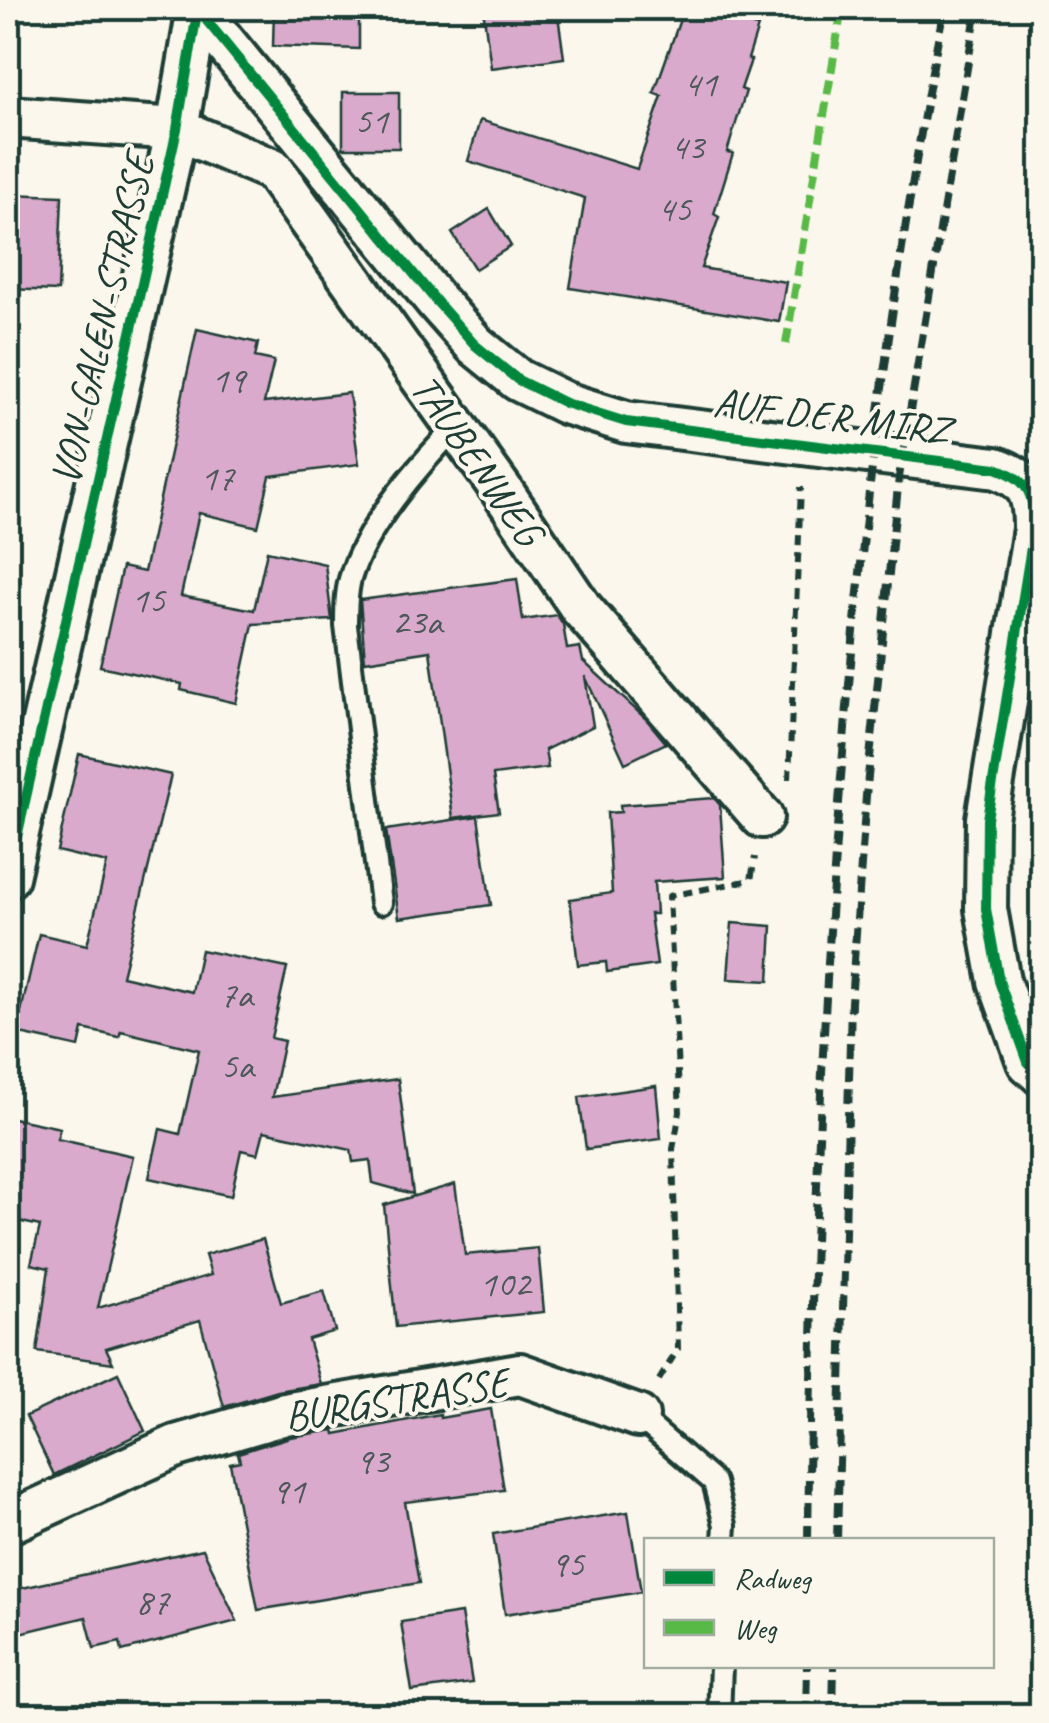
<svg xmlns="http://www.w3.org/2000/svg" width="1049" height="1723" font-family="Caveat,sans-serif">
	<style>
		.building { fill: #d9aacc; stroke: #1f3d34; stroke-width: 2.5 }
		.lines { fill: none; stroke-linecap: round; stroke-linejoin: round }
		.lane-casing { stroke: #1f3d34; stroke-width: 28 }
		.street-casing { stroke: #1f3d34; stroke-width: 48 }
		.path { stroke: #1f3d34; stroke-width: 6; stroke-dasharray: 10 8; stroke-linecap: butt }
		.lane { stroke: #fbf7ec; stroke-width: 20 }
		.street { stroke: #fbf7ec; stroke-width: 40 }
		.rail { stroke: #1f3d34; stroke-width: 8; stroke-dasharray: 15 8; stroke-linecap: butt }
		.quiet { stroke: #58b947; stroke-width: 8; stroke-dasharray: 15 8; stroke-linecap: butt }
		.cycleway-casing { stroke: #fbf7ec; stroke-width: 16 }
		.cycleway { stroke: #00873e; stroke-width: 10 }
		.labels { text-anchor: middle; stroke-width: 8; stroke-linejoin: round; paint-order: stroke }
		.number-label { font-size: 38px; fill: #4e585a }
		.street-label { font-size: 42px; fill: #1f3d34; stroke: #fbf7ec }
	</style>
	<rect width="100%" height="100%" fill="#fbf7ec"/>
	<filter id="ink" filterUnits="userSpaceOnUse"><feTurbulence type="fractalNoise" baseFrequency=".01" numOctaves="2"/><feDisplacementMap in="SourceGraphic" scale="20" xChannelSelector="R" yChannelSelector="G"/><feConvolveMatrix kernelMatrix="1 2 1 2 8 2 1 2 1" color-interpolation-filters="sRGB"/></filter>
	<g filter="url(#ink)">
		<g class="building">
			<path d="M274,8H336V11L359,12V49L273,46Z"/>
			<path d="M483,8H557L564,58L491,68Z"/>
			<path d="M684,8H759L753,26L758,27L748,59L751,60L741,89L746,91L727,152L733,153L714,214L719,217L701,268L786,282L779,322L570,288L585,198L468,161L480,120L637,169L662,96L654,93Z"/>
			<rect x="343" y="92" width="56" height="56"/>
			<path d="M8,194L62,196L58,291L8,289Z"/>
			<path d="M489,209L511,246L475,269L452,233Z"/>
			<path d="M197,329L258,343L255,357L274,361L264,403L349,393L359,464L270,476L258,527L199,513L181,596L254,610L267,551L325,564L332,620L253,624L236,703L181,690L182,684L100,666L122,567L144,572Z"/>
			<path d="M517,579L523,620L557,615L563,624L567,649L580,647L583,661L646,719L666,743L625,763L585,676L593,726L545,750L548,768L493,775L499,812L453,818L430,651L365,661L360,600Z"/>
			<path d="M79,754L171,775L122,976L192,992L201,950L287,968L271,1038L284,1041L272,1097L398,1079L413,1194L373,1183L370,1160L353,1162L351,1150L264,1131L258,1154L241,1150L231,1196L149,1178L160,1129L180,1134L199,1050L121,1031L119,1037L83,1029L79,1047L16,1033L39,934L87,945L107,863L57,851Z"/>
			<path d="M714,798L720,805L725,877L654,882L656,914H650L657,965L607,972L606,962L578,965L570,899L612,893L607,813L621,812L620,805Z"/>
			<path d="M478,816L491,905L399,918L386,830Z"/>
			<path d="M732,923L772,926L769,981L728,979Z"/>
			<path d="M656,1086L661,1139L586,1149L579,1097Z"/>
			<path d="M8,1117L60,1128L57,1139L133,1156L98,1308L211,1275L205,1255L263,1239L281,1303L324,1291L335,1331L308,1339L321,1384L278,1391L224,1407L200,1320L106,1348L113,1363L37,1352L49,1268L31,1264L40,1226L8,1219Z"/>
			<path d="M455,1184L465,1255L538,1248L544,1312L396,1327L384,1205Z"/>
			<path d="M118,1373L145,1431L54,1475L26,1416Z"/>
			<path d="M491,1409L504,1490L405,1502L419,1583L258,1610L230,1463L240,1461L238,1453L290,1437L334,1430L335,1434L440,1414V1418Z"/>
			<path d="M628,1512L641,1592L505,1614L493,1534Z"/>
			<path d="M203,1549L237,1621L122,1651L120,1642L94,1648L86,1617L8,1636V1591Z"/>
			<path d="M461,1613L472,1683L412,1691L401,1622Z"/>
		</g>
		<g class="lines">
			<defs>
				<g id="lane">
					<path d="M381,903L346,626C346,610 346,594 350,579C365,527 419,465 456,427"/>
					<path d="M638,1416L714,1482L725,1525L724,1540"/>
					<path d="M719,1716L721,1666"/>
				</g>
				<g id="street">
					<path d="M198,10L437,302L475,345L518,380L565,403L626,422L996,468C1030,480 1034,495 1034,529L987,819L986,909L999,981L1028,1062L1042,1075"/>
					<path d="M8,117L177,129L273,170L500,488L581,608L762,817"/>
					<path d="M8,877L177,129L198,8"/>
					<path d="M8,1523L176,1446L285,1414L520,1374L638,1416"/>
				</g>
			</defs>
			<use href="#lane" class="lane-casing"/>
			<use href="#street" class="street-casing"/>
			<g class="path">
				<path d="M789,779L801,487"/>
				<path d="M659,1380L678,1349L673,1149L680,1112L669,896L751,880L755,857"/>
			</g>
			<use href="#lane" class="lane"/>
			<use href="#street" class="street"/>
			<g class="rail">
				<path d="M808,1540C815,1026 845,514 944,8"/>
				<path d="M837,1540L851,1002L866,796L899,477L977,8"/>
				<path d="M806,1716L807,1666"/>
				<path d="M833,1716L834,1666"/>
			</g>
			<path class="quiet" d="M786,344L842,8"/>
			<defs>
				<g id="cycleway">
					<path d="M198,10L437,302L475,345L518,380L565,403L626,422L996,468C1030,480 1034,495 1034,529L987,819L986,909L999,981L1028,1062L1042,1075"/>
					<path d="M8,877L177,129L198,8"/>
				</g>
			</defs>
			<use href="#cycleway" class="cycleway-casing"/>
			<use href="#cycleway" class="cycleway"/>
		</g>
	</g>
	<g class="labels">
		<g class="number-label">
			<text x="700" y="96">41</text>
			<text x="371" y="133">51</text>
			<text x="687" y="159">43</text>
			<text x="674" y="221">45</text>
			<text x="228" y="392">19</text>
			<text x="217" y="490">17</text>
			<text x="148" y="612">15</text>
			<text x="417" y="634">23a</text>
			<text x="236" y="1007">7a</text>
			<text x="237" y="1078">5a</text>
			<text x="505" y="1296">102</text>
			<text x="372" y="1473">93</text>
			<text x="288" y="1503">91</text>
			<text x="567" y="1576">95</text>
			<text x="152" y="1614">87</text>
		</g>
		<g class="street-label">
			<text transform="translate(101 319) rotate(-77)" y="15">VON-GALEN-STRASSE</text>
			<text transform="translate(832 415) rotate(7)" y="15">AUF DER MIRZ</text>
			<text transform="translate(478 459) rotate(55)" y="15">TAUBENWEG</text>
			<text transform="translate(396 1398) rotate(-9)" y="15">BURGSTRASSE</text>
		</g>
	</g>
	<rect width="1049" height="1723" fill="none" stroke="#fbf7ec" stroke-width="40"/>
	<rect x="20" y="20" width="1009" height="1683" fill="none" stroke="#1f3d34" stroke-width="4" filter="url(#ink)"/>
	<rect x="644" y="1538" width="350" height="130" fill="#fbf7ec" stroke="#a3ada2" stroke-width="2.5"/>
	<rect x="664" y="1570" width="50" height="15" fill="#00873e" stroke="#a3ada2" stroke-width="2.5"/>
	<text x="734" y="1588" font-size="30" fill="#1f3d34">Radweg</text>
	<rect x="664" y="1620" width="50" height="15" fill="#58b947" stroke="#a3ada2" stroke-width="2.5"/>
	<text x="734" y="1638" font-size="30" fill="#1f3d34">Weg</text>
</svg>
